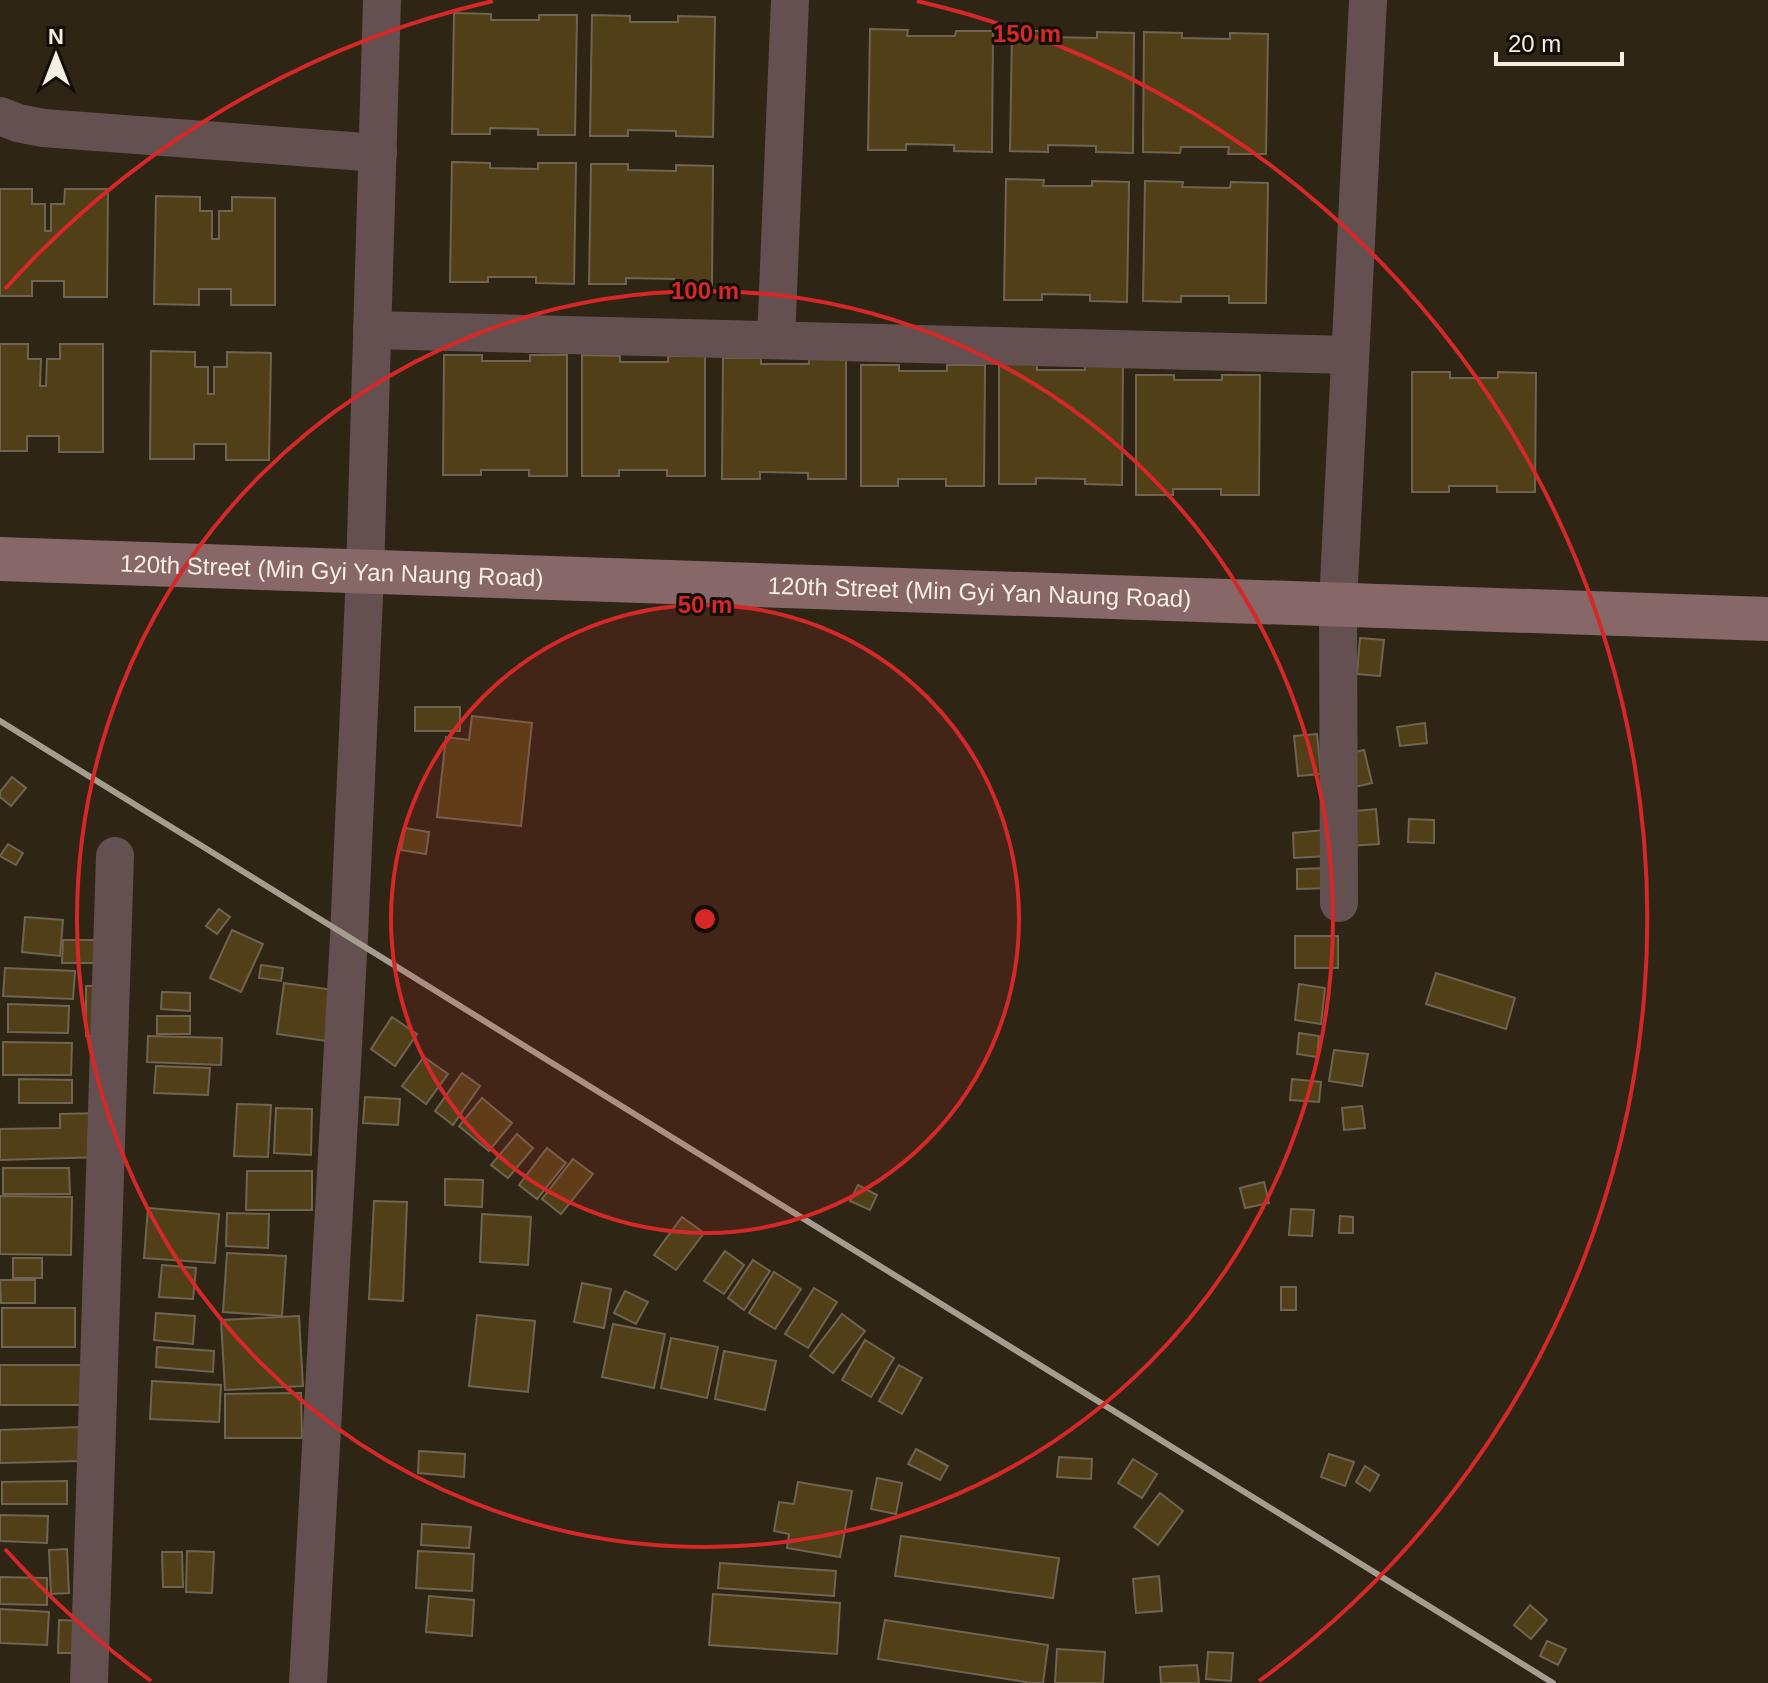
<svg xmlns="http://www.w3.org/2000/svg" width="1768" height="1683" font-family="Helvetica,sans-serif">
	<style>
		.building { fill: #513f17; stroke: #6f6451; stroke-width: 2 }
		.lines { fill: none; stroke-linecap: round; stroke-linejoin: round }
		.street { stroke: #655051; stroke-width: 38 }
		.secondary { stroke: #886769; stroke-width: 44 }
		.rail { stroke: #a59e90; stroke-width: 6 }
		.ring { fill: none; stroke: #d62828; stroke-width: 4 }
		.labels { text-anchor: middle; stroke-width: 6; stroke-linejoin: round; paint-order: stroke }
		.street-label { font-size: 24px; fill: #f4eee3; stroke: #130f08 }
		.centre { fill: #d62828; stroke: #130f08; stroke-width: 4 }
		.ring-label { font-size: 24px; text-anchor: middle; font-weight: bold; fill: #d62828; stroke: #130f08; stroke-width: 6; stroke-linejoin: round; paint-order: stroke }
	</style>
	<rect width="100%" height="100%" fill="#2e2514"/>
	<g class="building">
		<path d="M454,13L491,14V20H539V15H577L575,135H538V129L490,128V134H452Z"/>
		<path d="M592,15L630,16V22H678V16L715,17L713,137L676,136V131L628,130V136H590Z"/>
		<path d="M870,29L908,30L907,36H955L956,31H993L992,152L954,151V145L906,144V150H868Z"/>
		<path d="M1012,31H1049V37L1097,38V32L1134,33L1133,153L1096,152V146L1048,145V152L1010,151Z"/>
		<path d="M1144,32L1182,33V38L1230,39V33L1268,34L1266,154H1228L1229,147H1181L1180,153L1143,152Z"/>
		<path d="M452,162L490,163V168L538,169V163H576L574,284L536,283V277H488V282H450Z"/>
		<path d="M591,164H628V170L676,171V165L713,166L712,286L674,285V279L626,278V284H589Z"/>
		<path d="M1006,179L1044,180L1043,186H1092V181L1129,182L1127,302L1090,301V295L1042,294V300H1004Z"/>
		<path d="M1145,181L1183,182L1182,187L1230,188L1231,182L1268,183L1266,303H1229V296H1181V302L1143,301Z"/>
		<path d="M0,189H32V204H45V231H51V204H64L65,189H108L107,297H64V281H32V296H0Z"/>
		<path d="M156,196L200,197V211H212V239H219V211H232V197L275,198V305H231V289H199V305L154,304Z"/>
		<path d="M0,344H28V359H41L40,386H46L47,359H60V344H103V452H59V436H27V451H0Z"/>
		<path d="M151,351L195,352V367H208V394H214V367H227V352L271,353L269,460H226V444H194V459H150Z"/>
		<path d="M444,355H482V361H530V355H567V476H529V470H481V475H443Z"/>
		<path d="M582,355L620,356V362H668V356H705V476H667V470H619V476H582Z"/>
		<path d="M723,358H761V364H809V359H846V479H808V473L760,472V479H722Z"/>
		<path d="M999,364H1037V370H1085V364H1123L1122,485L1085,484V479L1036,478V484H999Z"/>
		<path d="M861,365H899V371H947V365H985L984,486H946V479H898V486H861Z"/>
		<path d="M1412,372H1450V378H1498V372L1536,373L1535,492H1497V486H1449V492H1412Z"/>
		<path d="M1136,375H1174V380H1222V375H1260L1259,495H1221V489H1173V495H1136Z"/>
		<path d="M1360,638L1384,640L1380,676L1357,674Z"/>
		<rect x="415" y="707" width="45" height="24"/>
		<path d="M472,716L532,723L521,826L437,817L446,737L469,740Z"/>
		<path d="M1425,723L1427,743L1400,746L1397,727Z"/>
		<path d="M1317,734L1321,774L1298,776L1294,736Z"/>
		<path d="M1364,750L1372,783L1350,788L1342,755Z"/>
		<path d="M12,777L26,788L11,806L0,797V792Z"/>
		<path d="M1376,809L1379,844L1349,846L1345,812Z"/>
		<path d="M1409,819L1434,820V843L1408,842Z"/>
		<path d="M405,828L429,832L426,854L401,850Z"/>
		<path d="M1324,830L1326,856L1294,858L1293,833Z"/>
		<path d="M8,844L23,853L16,865L0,856Z"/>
		<path d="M1331,868L1332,888L1297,889V869Z"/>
		<path d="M219,909L230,917L217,934L206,926Z"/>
		<path d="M25,917L63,920L60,956L22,952Z"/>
		<path d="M232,930L263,944L241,992L210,978Z"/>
		<rect x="1295" y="936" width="43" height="32"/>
		<path d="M63,940H95V963H62Z"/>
		<path d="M261,965L283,968L281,981L259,978Z"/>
		<path d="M5,968L75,971L73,999L3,996Z"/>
		<path d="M1436,973L1515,998L1506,1029L1426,1004Z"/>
		<path d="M284,983L334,990L327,1041L277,1034Z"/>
		<path d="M1299,984L1325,988L1321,1024L1295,1020Z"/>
		<rect x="86" y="986" width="14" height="50"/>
		<path d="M162,992L190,993V1011L161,1009Z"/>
		<path d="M8,1004L69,1006L68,1033L8,1032Z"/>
		<rect x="157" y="1016" width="33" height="18"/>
		<path d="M392,1017L417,1034L395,1066L371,1049Z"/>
		<path d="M1299,1033L1319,1036L1317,1057L1297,1054Z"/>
		<path d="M148,1036L222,1038L221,1065L147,1062Z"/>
		<path d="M3,1042L72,1043L71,1075H3Z"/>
		<path d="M1334,1050L1368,1054L1362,1086L1329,1081Z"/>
		<path d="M424,1057L448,1074L426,1104L402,1086Z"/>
		<path d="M156,1066L210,1068L208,1095L154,1093Z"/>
		<path d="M462,1073L480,1086L453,1125L435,1111Z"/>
		<path d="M19,1079L72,1080V1103H19Z"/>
		<path d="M1292,1079L1321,1082L1319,1102L1290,1100Z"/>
		<path d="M365,1097L400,1099L398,1125L363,1123Z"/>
		<path d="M482,1098L512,1123L489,1151L459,1126Z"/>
		<path d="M237,1104L271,1105L268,1157L234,1156Z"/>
		<path d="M1362,1106L1365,1128L1344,1130L1342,1108Z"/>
		<path d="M276,1108L312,1109L311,1155L274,1153Z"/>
		<path d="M101,1113L102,1157L0,1160V1129L60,1128V1114Z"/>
		<path d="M517,1134L533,1148L508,1178L491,1165Z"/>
		<path d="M547,1148L566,1163L537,1199L519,1185Z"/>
		<path d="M573,1159L593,1174L561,1214L542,1199Z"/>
		<path d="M3,1168H69L70,1194H3Z"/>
		<path d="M247,1171H312V1210H246Z"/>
		<path d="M445,1179L483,1180L482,1207L445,1205Z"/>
		<path d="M1264,1182L1269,1203L1245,1208L1240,1188Z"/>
		<path d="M858,1185L877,1195L870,1210L850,1201Z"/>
		<path d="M0,1196L72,1197L71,1255L0,1254Z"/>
		<path d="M374,1201L407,1202L403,1301L369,1299Z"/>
		<path d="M148,1208L219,1214L215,1263L144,1258Z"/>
		<path d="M1291,1209L1314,1210L1312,1236L1289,1235Z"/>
		<path d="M227,1213L269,1214L268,1248L226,1246Z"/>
		<path d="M482,1214L531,1217L528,1265L480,1262Z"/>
		<path d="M1340,1216L1353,1217V1233H1339Z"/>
		<path d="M682,1217L704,1233L676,1270L654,1255Z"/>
		<path d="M725,1251L744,1265L724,1294L704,1281Z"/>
		<path d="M227,1253L286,1256L282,1316L223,1312Z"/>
		<rect x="13" y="1258" width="29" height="20"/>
		<path d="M753,1260L770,1271L744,1310L728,1298Z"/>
		<path d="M162,1265L196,1268L193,1299L159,1297Z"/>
		<path d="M774,1272L801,1289L775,1329L749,1313Z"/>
		<path d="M0,1280H35V1303H1Z"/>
		<path d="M582,1283L611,1289L604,1328L574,1322Z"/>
		<rect x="1281" y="1287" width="15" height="23"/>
		<path d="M814,1288L837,1302L808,1348L785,1334Z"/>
		<path d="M625,1291L648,1302L636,1324L614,1313Z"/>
		<rect x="2" y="1308" width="73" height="39"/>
		<path d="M156,1313L195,1316L193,1344L154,1340Z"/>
		<path d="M842,1314L865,1331L833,1373L810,1356Z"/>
		<path d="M477,1315L535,1321L528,1392L469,1386Z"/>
		<path d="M299,1316L303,1386L225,1390L221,1320Z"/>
		<path d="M613,1324L665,1334L654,1388L602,1377Z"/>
		<path d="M671,1338L718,1347L707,1398L661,1388Z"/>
		<path d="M865,1340L894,1358L871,1397L842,1380Z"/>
		<path d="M157,1347L214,1351L213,1372L156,1367Z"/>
		<path d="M724,1351L776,1361L765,1410L715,1399Z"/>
		<rect x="0" y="1365" width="88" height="40"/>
		<path d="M899,1365L922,1378L902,1414L879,1401Z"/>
		<path d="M152,1381L221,1385L219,1422L150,1419Z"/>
		<path d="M301,1393L302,1438H225V1394Z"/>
		<path d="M80,1427L81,1461L0,1463V1430Z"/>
		<path d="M916,1449L948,1466L940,1480L908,1464Z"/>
		<path d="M419,1451L465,1454L464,1477L418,1473Z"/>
		<path d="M1329,1454L1354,1462L1345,1486L1321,1477Z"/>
		<path d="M1059,1457L1092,1459L1091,1479L1057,1477Z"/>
		<path d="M1133,1459L1157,1474L1142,1498L1118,1483Z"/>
		<path d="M1365,1466L1379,1475L1370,1491L1356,1482Z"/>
		<path d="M877,1478L902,1483L896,1514L871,1509Z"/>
		<path d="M67,1481V1504H2V1482Z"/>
		<path d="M798,1482L852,1491L840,1557L787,1548L789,1534L774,1531L779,1502L794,1504Z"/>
		<path d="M1160,1493L1183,1511L1158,1545L1134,1527Z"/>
		<path d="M0,1515L48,1516L47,1543L0,1541Z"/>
		<path d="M422,1524L471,1527L469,1548L421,1545Z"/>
		<path d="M901,1536L1059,1558L1053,1598L895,1576Z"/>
		<path d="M67,1549L69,1593L51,1594L49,1550Z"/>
		<path d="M187,1551L214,1552L212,1593L186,1592Z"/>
		<path d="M418,1551L474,1554L472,1591L416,1588Z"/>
		<path d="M162,1552H182L183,1587H163Z"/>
		<path d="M720,1563L836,1571L834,1596L718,1588Z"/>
		<path d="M1159,1576L1162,1611L1136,1613L1133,1579Z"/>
		<path d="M0,1577L47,1578V1605L0,1604Z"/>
		<path d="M713,1594L840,1603L837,1654L709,1645Z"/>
		<path d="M429,1596L474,1600L472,1636L426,1632Z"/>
		<path d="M1530,1605L1547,1620L1531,1639L1514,1625Z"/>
		<path d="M0,1609L49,1612L47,1645L0,1643Z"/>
		<path d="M59,1620L82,1621L81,1653H58Z"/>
		<path d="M885,1620L1048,1645L1043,1683H1032L878,1659Z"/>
		<path d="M1547,1641L1566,1649L1558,1665L1540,1656Z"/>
		<path d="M1057,1649L1105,1652L1103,1683H1055Z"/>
		<path d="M1208,1652L1233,1653L1231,1681L1206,1679Z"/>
		<path d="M1197,1665L1199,1683H1161L1160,1667Z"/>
	</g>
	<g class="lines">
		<g class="street">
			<path d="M0,116L18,123L43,128L378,153"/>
			<path d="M372,330L1350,355"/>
			<path d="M776,340L790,0"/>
			<path d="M1339,903L1338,603L1368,0"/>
			<path d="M89,1683L115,856"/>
			<path d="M308,1683L349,937L365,573L382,0"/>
		</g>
		<path class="secondary" id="s1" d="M0,559C589,582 1179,597 1768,619"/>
		<path class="rail" d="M0,721L1553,1683"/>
	</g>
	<circle cx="705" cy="919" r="314" fill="#d62828" fill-opacity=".12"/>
	<g class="ring">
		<circle cx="705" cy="919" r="314"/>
		<circle cx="705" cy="919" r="628"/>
		<path d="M151 1681A942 942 0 0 1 5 1549M5 289A942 942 0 0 1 493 1M917 1A942 942 0 0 1 1259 1681"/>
	</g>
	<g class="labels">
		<g class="street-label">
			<text dy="8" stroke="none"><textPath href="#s1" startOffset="332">120th Street (Min Gyi Yan Naung Road)</textPath></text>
			<text dy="8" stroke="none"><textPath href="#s1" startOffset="980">120th Street (Min Gyi Yan Naung Road)</textPath></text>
		</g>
	</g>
	<circle cx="705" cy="919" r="12" class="centre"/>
	<g class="ring-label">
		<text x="1027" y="42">150 m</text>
		<text x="705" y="299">100 m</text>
		<text x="705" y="613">50 m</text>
	</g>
	<g transform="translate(56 56)" stroke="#130f08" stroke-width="6" paint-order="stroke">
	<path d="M0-6L14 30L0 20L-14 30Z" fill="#f4eee3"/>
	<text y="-12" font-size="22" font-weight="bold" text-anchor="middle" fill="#f4eee3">N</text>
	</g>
	<path d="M1496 52v12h126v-12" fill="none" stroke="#f4eee3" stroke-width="4"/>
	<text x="1508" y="52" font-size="24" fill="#f4eee3" stroke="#130f08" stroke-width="6" paint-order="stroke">20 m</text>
</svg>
